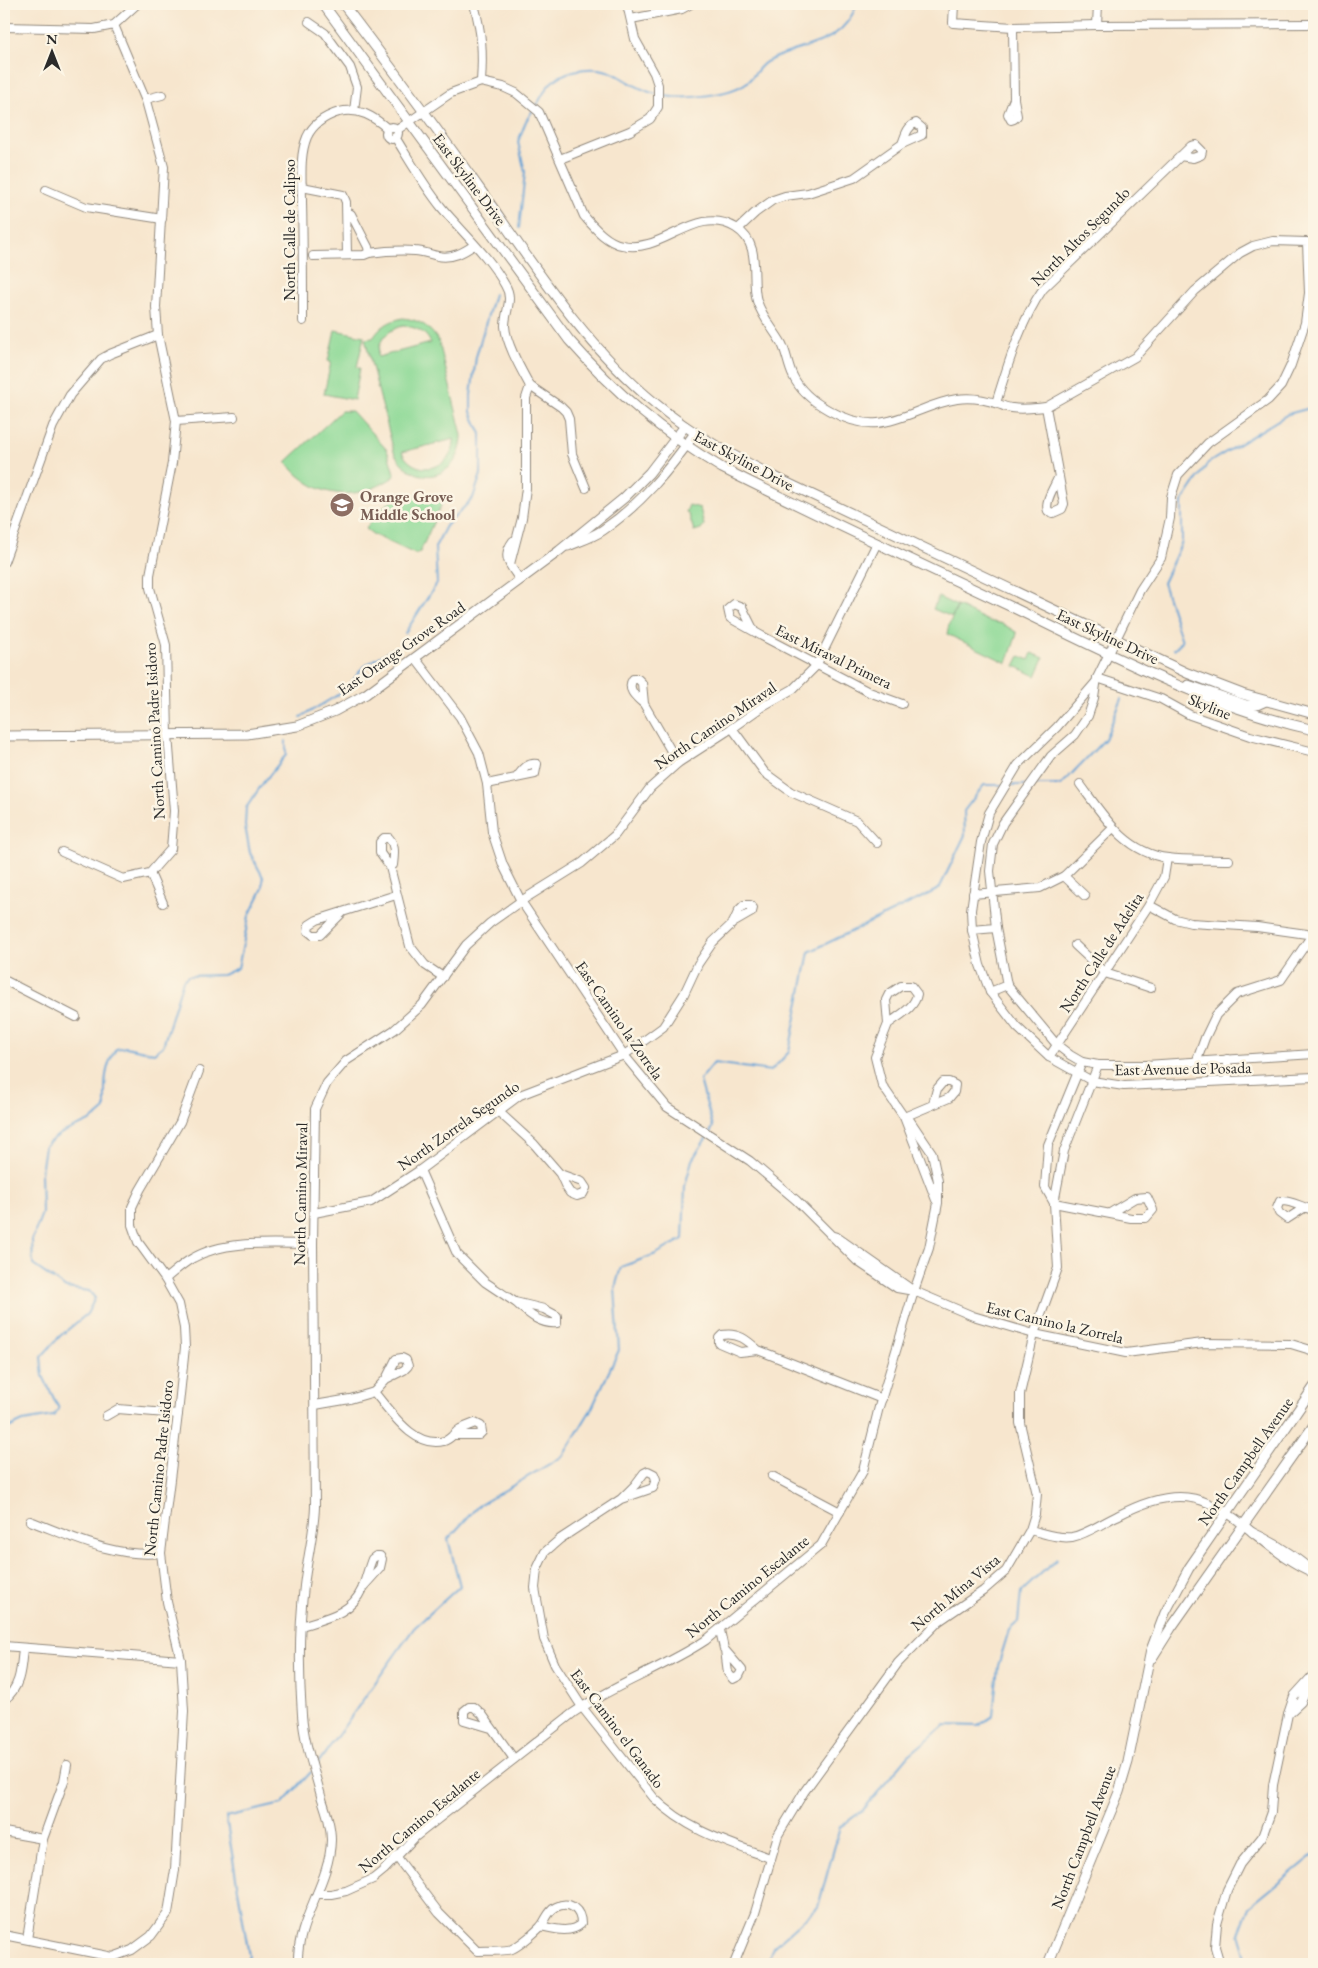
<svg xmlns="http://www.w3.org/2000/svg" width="1318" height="1968" font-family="'EB Garamond',serif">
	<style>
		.green { fill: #8dd996; stroke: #5c8260; fill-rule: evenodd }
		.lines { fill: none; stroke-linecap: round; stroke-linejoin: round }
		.stream { stroke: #64a2d6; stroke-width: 2 }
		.minor-casing { stroke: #91887c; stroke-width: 10 }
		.major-casing { stroke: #91887c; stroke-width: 11 }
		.minor { stroke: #fff; stroke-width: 8 }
		.major { stroke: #fff; stroke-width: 9 }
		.labels { text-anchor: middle; stroke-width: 5; stroke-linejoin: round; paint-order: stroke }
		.street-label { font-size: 16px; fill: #2b2b2b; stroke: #fcf5e5 }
		.education-label { font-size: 16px; font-weight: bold; fill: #785e54; stroke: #fcf5e5; text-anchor: start }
	</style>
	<rect width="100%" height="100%" fill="#fcf5e5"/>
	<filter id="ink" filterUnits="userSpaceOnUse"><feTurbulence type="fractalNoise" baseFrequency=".02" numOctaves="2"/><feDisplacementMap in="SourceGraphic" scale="10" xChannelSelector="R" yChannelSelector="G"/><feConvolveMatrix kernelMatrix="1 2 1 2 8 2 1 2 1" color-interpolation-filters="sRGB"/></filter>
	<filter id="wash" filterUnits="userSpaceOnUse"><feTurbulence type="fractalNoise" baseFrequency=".0096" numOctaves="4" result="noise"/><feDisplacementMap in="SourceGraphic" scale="20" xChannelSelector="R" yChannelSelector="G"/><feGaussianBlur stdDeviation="1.12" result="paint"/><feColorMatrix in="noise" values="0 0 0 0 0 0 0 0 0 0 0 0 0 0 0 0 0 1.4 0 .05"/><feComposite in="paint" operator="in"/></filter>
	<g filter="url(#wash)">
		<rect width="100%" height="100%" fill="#f7e6ce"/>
		<g class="green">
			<path d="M403,318C421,320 430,327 439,342L462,435C462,479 414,491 394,452L365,339L373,338C381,326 389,321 403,318ZM403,326C416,327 425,331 431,343L378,357C378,340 387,330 403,326ZM454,439C455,468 416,480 402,452Z"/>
			<path d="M335,330L364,336L357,367L360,368L354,400L324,394L331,362L328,361Z"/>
			<path d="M341,411H352L387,450L395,476C367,496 331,502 302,478C296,474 291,467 286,462Z"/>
			<path d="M409,495L425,496L443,501L420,552L415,554L374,535L366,529C375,510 389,500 409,495Z"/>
			<path d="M689,505L700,508L704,525L701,529L694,531L689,515L686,512Z"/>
			<path d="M938,597L957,606L952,617L933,609Z"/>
			<path d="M958,606L988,621L1003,624L1016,632L1017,634L1007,663L947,634L949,624Z"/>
			<path d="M1032,653L1044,658L1036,676L1015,666L1020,656L1029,660Z"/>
		</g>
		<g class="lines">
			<g class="stream">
				<path d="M661,95C681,101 730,95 746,83C754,77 759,65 768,61C802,43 841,48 857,4"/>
				<path d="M536,106C541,99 546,86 553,81C569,68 597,65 615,74C630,82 639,90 656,94"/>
				<path d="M519,228L525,172L518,142L526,121L533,110"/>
				<path d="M405,633L437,583L435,547L446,526L473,498L481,474V434L471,412V395L476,357L494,294"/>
				<path d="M1174,649L1182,641L1163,583L1182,542V502L1208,463L1288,414L1314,407"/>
				<path d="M301,717L346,690L363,667L394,648"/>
				<path d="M1009,785H1026"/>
				<path d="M1034,785H1061L1105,739L1122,699"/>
				<path d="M710,1133L713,1127L700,1080L714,1063L771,1071L789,1052L809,952L939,889L965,835L964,811L984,785H1004"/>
				<path d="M4,1430L23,1421L53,1416L59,1409L43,1376L41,1357L60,1336L87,1314L95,1298L89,1291L66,1288L33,1265L32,1240L42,1213L41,1173L45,1146C51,1141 57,1135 64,1132C81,1124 91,1123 105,1109C105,1087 103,1069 116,1049L126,1047L154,1053L163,1046L183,980L188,976L223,975L238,968L249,916L263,888V877L250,853L245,826L246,808L263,783L286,755V741"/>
				<path d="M316,1766L414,1628L460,1586L448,1539L478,1506L563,1456L592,1408L619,1350L615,1288L621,1267L656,1254L683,1239L685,1186L692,1160L707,1137"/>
				<path d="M245,1964L249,1956L226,1817L282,1804L311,1772"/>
				<path d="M767,1964L773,1947L818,1907L840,1827L863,1810L909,1755L945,1725L978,1726L993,1716L998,1666L1009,1630L1018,1622L1021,1592L1057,1559"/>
				<path d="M1248,1964L1239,1934L1249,1907L1314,1854"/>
			</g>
		</g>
	</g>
	<g filter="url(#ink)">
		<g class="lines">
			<defs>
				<g id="minor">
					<path d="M474,4C482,34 483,52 481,82"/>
					<path d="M954,4L953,23L1013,27L1097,25L1314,24"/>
					<path d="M631,19L682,9L691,4"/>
					<path d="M309,22L325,33L350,67L357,87L354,111"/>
					<path d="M1097,25L1098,4"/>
					<path d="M4,27L94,29L114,25L137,4"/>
					<path d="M1013,27L1014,99L1017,116L1014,119L1011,120L1008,114L1014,99"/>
					<path d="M146,99L162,95"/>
					<circle cx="392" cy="133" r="6"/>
					<path d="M397,130L451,93L481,82L503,87L516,93L539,112L584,216C594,227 606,242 622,245C663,255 696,203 736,228C763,245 750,278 757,301C762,317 774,330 782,344C787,354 788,366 793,376C805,402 849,426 878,423C906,420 929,403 957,399C971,397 984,399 998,404C1002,405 1007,408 1012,408C1023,410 1035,408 1046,407L1135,357L1195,291L1240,253L1253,246L1273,241L1307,242L1309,293L1305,323L1291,365L1281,386L1268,400L1208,443L1178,475L1171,497L1170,518L1161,558L1140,590L1097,678L1094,698L1088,716L1075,735L1051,756L1003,823L993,844L990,871L996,928L1007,985L1057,1045L1070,1055L1082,1062L1098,1065H1146L1314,1054"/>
					<path d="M395,137C410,161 424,186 442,208C463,233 489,256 505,285C514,299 505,311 505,326C506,344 522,371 530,386L526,398V488L522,518L510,564"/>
					<path d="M560,159L630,131L650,119L658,107V85L654,73L635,39L627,4"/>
					<path d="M302,187L343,195L346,202L347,255"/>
					<path d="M46,190L86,207L162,219"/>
					<path d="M347,212L351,214L368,247L369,253"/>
					<path d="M738,229L755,213L773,200L785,196L808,193L854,178L902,144L922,135V128L916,123C907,126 905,137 902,144"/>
					<path d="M313,256L364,255L369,253C384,251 400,250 415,251C423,251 431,255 438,256C452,259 464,252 474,245"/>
					<path d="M303,321C303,281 303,242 302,202C302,181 299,156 307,137C313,124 326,116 339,112C359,107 374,117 388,129"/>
					<path d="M530,386L561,407L566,412L569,419L572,454L586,488"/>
					<path d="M996,403C1008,365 1020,322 1043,289L1191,146L1196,145L1202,151L1201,155L1193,158L1180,156"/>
					<path d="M1046,407L1064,504L1062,509L1053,513L1048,511C1044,501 1055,486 1059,476"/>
					<path d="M176,421L234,417"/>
					<path d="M513,541C501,557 510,565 520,580"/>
					<path d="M4,562L53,426L70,395L101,359L110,354L158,335"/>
					<path d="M754,631L742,607L734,604L728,609L730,618L762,636L869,692L902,704"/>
					<path d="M415,658L460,717L479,753L487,784L492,832L503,865L521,901L624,1055L667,1107L750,1161L796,1200L857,1261L897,1288L914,1291L837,1237L830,1235"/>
					<path d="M1097,678L1161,699L1190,715L1250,736L1314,752"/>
					<path d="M1095,683L1057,727L1018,765L989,813L981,842L971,910L972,930L980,965L990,992L1017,1027L1049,1057L1092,1081L1124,1086L1314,1077"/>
					<path d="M644,704C636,697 626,689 633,679H638L642,683L644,704L678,763"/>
					<path d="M732,728L765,773L791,792L857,821L877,843"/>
					<path d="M487,784L535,774L537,764C527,762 522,771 516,778"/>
					<path d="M1080,784C1103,815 1125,853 1168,858C1188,861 1209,859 1229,860"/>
					<path d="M62,852L123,879L150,873L171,849L174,811L168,735L166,645L150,588V575L172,463L176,421L158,335L156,307L164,167L146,101L114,25"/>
					<path d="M390,867L393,865C394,855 396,846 389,838H384L380,842V853L390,867L410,946L425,965L443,977"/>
					<path d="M150,873L163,903"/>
					<path d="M1064,876L1085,896"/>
					<path d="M973,894L1040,888L1064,876L1113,828"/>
					<path d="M1149,905L1175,919L1191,923L1257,927L1314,935"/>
					<path d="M343,912L320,935H313L308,931L309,925L317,920L396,895"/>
					<path d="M972,930L996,928"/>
					<path d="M1075,945L1105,973L1151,988"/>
					<path d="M4,980L76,1017"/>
					<path d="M990,992L1007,985"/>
					<path d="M888,1024C898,1016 915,1008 917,994L911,986H901L889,994L886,1000L888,1024L875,1057L882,1085L904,1117L936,1200"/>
					<path d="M1049,1057L1149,905L1164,877L1167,858"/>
					<path d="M1227,1059L1228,1080"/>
					<path d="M1197,1060L1205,1038L1216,1015L1237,994L1281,980L1312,935"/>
					<path d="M499,1112L534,1144L560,1174L582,1182L586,1188L583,1194L577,1196L570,1193L566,1187L560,1174"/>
					<path d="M904,1117L949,1098L954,1092L955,1085L949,1082H943L937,1089L933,1104"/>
					<path d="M420,1170L457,1254L485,1282L515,1302L544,1309L557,1316V1323C539,1325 527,1312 515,1302"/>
					<path d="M1054,1203L1131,1218H1146L1153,1210L1147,1197L1135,1198L1110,1213"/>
					<path d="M1054,1203L1045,1187L1048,1145L1082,1062"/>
					<path d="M1304,1208L1287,1219L1279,1213L1277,1208L1280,1201C1292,1200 1302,1208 1314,1210"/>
					<path d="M314,1213L371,1202L420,1170L520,1095L624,1055L641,1043L663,1027L684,994L698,964L713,942L733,923L739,910L744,905H750L753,908L752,912L733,923"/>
					<path d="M165,1279C174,1272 183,1263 193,1258C225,1239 276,1244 313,1244"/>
					<path d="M914,1291L973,1316L1034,1334L1126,1353L1203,1343L1291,1344L1314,1351"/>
					<path d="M758,1350L740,1352L719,1343V1338L722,1335C738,1332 747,1340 758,1350L882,1399"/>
					<path d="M374,1392L386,1379L404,1370L408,1366L406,1360L402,1358L396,1359L386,1379"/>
					<path d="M315,1405L350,1399L374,1392C391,1412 414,1449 444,1441C450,1440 455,1432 460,1429C465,1427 470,1425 475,1423L481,1426L482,1432L479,1435H453"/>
					<path d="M106,1416L118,1409L178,1414"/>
					<path d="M772,1476L840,1512"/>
					<path d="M621,1499L653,1488L656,1479L654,1474L648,1471L644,1473L635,1485L621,1499L560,1539L545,1552L537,1569L535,1588L544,1639L555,1665L582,1707L654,1798C688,1831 727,1842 770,1858"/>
					<path d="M30,1521C73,1537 114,1558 161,1553"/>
					<path d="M1030,1530C1043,1533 1058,1539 1072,1537C1087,1534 1102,1523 1117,1516C1172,1487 1204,1490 1252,1532"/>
					<path d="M1314,1573C1295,1555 1276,1543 1252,1532C1271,1547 1291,1564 1314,1573"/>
					<path d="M301,1626C326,1618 351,1614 362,1589C366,1579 368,1569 372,1559L376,1556H380L382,1559L380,1568L363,1587"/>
					<path d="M720,1630L724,1649L725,1650L728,1673L733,1679L739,1676L742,1670L724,1649"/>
					<path d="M4,1646L181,1660"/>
					<path d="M1314,1674L1294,1696L1288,1714L1301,1702L1314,1675"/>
					<path d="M4,1700C21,1687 21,1668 23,1648"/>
					<path d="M491,1728L464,1720V1711L469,1707H474L482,1714L514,1759"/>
					<path d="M4,1832L43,1839"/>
					<path d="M396,1856L439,1913L477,1951C486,1950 505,1952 512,1949C519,1946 537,1931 542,1925C547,1918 548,1911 556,1907C570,1900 581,1910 581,1924C570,1934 555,1929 541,1926"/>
					<path d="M317,1894H331L346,1891L373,1879L384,1870L415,1837L573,1713C615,1684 664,1668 706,1640L821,1545L863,1471L879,1407L914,1291L929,1248L938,1203V1181L932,1153L909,1119L904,1116"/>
					<path d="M4,1935L113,1957"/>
					<path d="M27,1939L43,1839L64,1781L67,1765"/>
					<path d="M113,1957L132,1950L151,1936L168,1913L175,1870L184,1711L181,1660L167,1602L161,1553L178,1414L185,1347L184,1328L179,1304L165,1279L138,1242L132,1225V1207L140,1190L180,1122L199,1071"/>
					<path d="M298,1964C296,1920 330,1884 331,1840C331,1825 326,1811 321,1796C314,1769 304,1743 302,1715C299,1674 299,1627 304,1586C307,1559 314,1534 315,1507L313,1244L315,1109L327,1083L346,1061L394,1030L422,1005L466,945L490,923L521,901L582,863L615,835L650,788L678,763L732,728L763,706L793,689L816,666L877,543"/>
					<path d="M734,1964L755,1913L778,1835L804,1792L898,1663L939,1621L983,1591L1006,1571L1030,1530L1035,1514L1037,1494L1020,1423V1394L1034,1334L1058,1268L1054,1203L1064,1151L1098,1065"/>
					<path d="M1220,1964L1215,1947L1217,1924L1227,1890L1240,1864L1262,1837L1271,1812L1273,1785L1288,1714"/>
				</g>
				<g id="major">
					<path d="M323,4L569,340C616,393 661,432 722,468C820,517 918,563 1016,609C1113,656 1209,707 1314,730"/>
					<path d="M343,4C391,67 438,130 484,195C536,269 585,346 656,404C694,436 737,458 781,480L1187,673L1242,694L1314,714"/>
					<path d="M568,546C580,541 593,537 603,530C641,504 669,470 695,433"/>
					<path d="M1188,685L1246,705H1257L1266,701"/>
					<path d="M4,736L247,734L297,726L335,711L366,694L559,551L624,498L649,473L685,426"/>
					<path d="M1152,1658L1171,1628L1314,1425"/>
					<path d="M1048,1964L1119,1792L1128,1762L1151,1650L1165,1613L1189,1568L1314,1387"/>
				</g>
			</defs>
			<use href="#minor" class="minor-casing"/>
			<use href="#major" class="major-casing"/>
			<use href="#minor" class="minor"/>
			<use href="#major" class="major"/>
		</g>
	</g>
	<defs>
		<symbol id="school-disc" viewBox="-11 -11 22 22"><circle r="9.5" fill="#8d6e63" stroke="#fcf5e5"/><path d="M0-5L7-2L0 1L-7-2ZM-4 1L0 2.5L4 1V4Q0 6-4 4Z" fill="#fff"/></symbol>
	</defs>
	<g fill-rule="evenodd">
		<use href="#school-disc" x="328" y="491" width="28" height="28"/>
	</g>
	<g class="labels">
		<g class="street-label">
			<text transform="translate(470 179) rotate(53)" y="6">East Skyline Drive</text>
			<text transform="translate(289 230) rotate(-90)" y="6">North Calle de Calipso</text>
			<text transform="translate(1080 236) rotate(-45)" y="6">North Altos Segundo</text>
			<text transform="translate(744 460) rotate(28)" y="6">East Skyline Drive</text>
			<text transform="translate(1108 636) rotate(25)" y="6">East Skyline Drive</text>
			<text transform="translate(401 648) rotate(-35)" y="6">East Orange Grove Road</text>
			<text transform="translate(834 656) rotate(26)" y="6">East Miraval Primera</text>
			<text transform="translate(1210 706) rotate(22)" y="6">Skyline</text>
			<text transform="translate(715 725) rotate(-34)" y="6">North Camino Miraval</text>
			<text transform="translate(154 731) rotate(-93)" y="6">North Camino Padre Isidoro</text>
			<text transform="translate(1101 952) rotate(-57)" y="6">North Calle de Adelita</text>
			<text transform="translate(620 1020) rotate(55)" y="6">East Camino la Zorrela</text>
			<text transform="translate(1183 1068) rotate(-1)" y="6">East Avenue de Posada</text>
			<text transform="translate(458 1125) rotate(-35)" y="6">North Zorrela Segundo</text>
			<text transform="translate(300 1194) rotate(-89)" y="6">North Camino Miraval</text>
			<text transform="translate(1055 1322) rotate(13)" y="6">East Camino la Zorrela</text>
			<text transform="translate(1245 1461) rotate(-55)" y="6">North Campbell Avenue</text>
			<text transform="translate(158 1468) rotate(-84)" y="6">North Camino Padre Isidoro</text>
			<text transform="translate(747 1586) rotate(-39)" y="6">North Camino Escalante</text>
			<text transform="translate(955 1592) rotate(-40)" y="6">North Mina Vista</text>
			<text transform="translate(618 1728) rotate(53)" y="6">East Camino el Ganado</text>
			<text transform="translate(419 1820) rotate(-40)" y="6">North Camino Escalante</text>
			<text transform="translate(1083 1837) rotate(-69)" y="6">North Campbell Avenue</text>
		</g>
		<g class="education-label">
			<text x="360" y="502">Orange Grove<tspan x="360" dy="18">Middle School</tspan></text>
		</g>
	</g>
	<rect width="1318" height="1968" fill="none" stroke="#fcf5e5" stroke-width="20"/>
	<g transform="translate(52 52)" stroke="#fcf5e5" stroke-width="4" paint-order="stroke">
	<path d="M0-4L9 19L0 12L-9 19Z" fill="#2b2b2b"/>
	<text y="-8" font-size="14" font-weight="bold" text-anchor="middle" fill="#2b2b2b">N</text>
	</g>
</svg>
